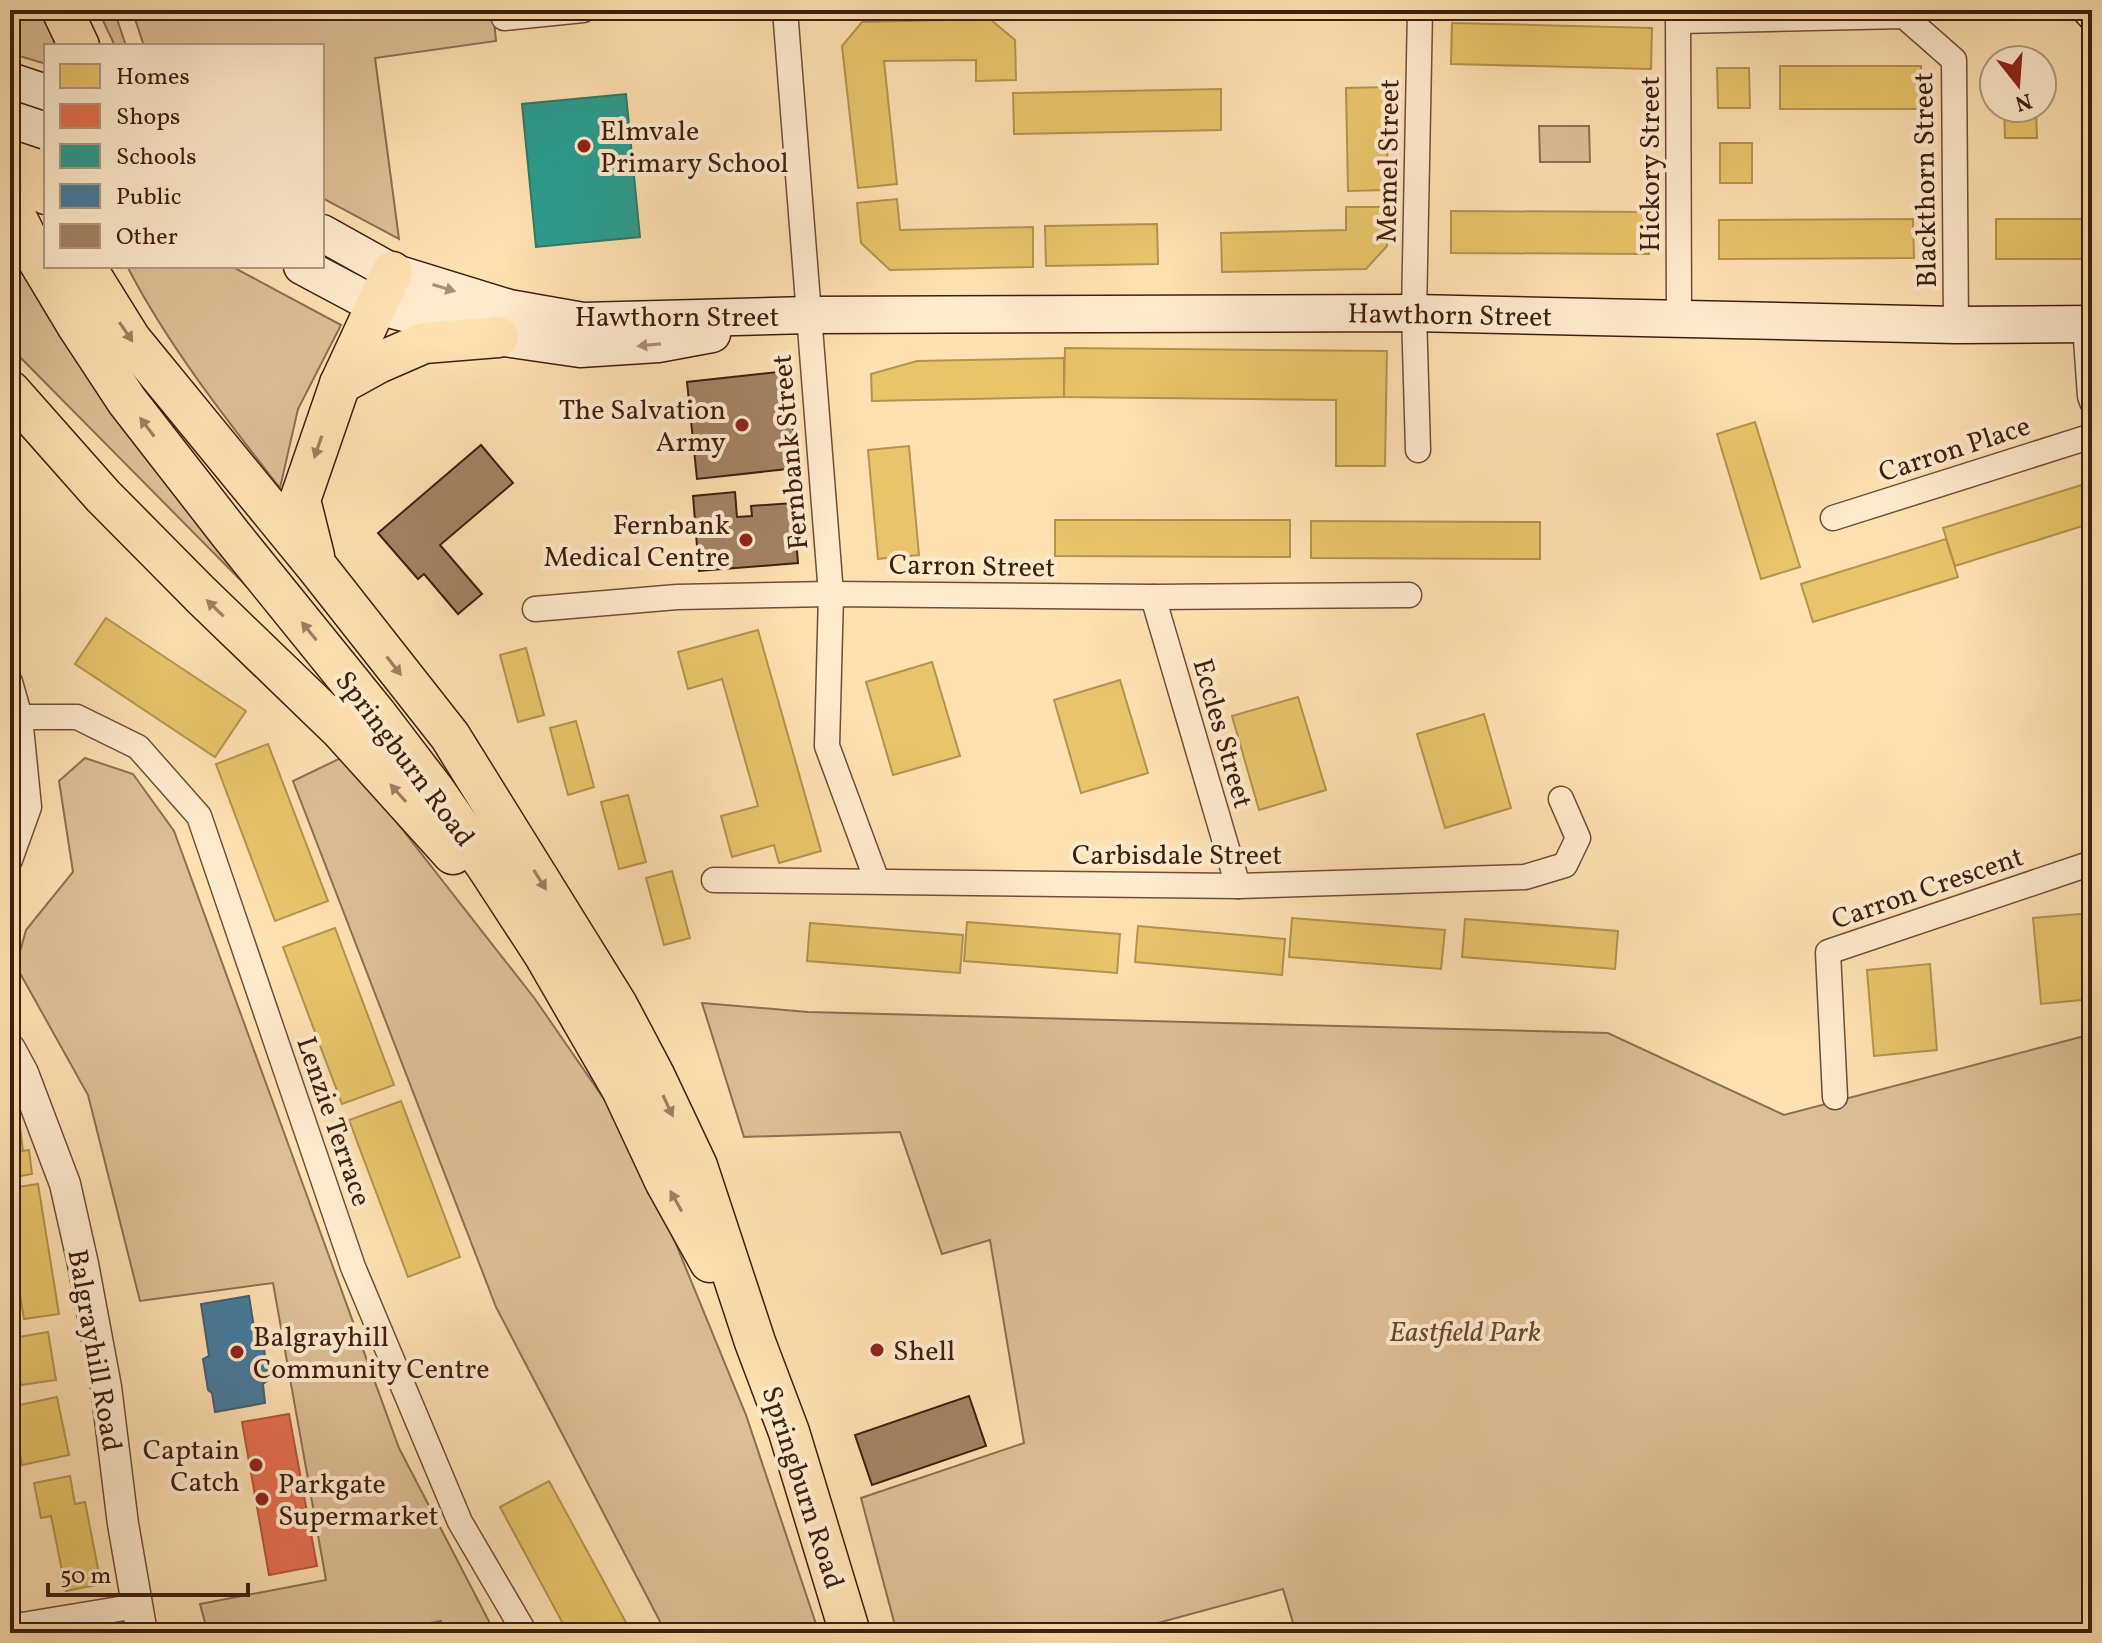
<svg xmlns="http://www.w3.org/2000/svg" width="2102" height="1643" font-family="Vollkorn,serif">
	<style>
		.green { fill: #debf95; stroke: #8f6e52; stroke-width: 2 }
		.homes { fill: #e9c46a; stroke: #b6924e; stroke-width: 2 }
		.shops { fill: #e76f51; stroke: #b5573d; stroke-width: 2 }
		.schools { fill: #2a9d8f; stroke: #317768; stroke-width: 2 }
		.public { fill: #457b9d; stroke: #445f72; stroke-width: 2 }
		.building { fill: #a38363; stroke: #401e0e; stroke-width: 2 }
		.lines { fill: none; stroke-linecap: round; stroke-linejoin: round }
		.minor-casing { stroke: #704e37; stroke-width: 27 }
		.tertiary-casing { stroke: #704e37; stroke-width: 33 }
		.secondary-casing { stroke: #401e0e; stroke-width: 39 }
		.primary-casing { stroke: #401e0e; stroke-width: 43 }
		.minor { stroke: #feebcc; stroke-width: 24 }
		.tertiary { stroke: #feebcc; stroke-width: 30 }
		.secondary { stroke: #feebcc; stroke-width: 36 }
		.primary { stroke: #fee0b1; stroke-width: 40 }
		.rail-casing { stroke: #401e0e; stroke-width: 9 }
		.rail { stroke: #feebcc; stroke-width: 6; stroke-dasharray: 18; stroke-linecap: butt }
		.secondary-bridge-casing { stroke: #401e0e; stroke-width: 39; stroke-linecap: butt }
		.secondary-bridge { stroke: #feebcc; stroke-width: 36 }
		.oneway { fill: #a88f76 }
		.oneway2 { fill: #9f7f60 }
		.poi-dot { fill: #8f2418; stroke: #feebcc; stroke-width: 3 }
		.labels { text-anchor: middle; stroke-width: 8; stroke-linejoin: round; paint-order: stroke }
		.poi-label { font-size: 28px; fill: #401e0e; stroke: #feebcc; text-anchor: start }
		.street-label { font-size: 28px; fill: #401e0e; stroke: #feebcc }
		.park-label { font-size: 28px; font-style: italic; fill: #684630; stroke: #feebcc }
	</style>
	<rect width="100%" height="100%" fill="#fee0b1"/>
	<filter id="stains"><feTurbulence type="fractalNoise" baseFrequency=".0025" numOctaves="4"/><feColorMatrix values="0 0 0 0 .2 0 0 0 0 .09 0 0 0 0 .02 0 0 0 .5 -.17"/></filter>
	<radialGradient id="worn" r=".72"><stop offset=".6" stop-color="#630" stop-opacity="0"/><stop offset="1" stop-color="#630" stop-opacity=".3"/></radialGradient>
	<g class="green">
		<path d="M10,10H51L71,46H46V64L16,55L10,31Z"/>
		<path d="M98,10H114L126,46H115Z"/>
		<path d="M132,10H493L496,41L375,58L399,239L322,198V46H144Z"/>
		<path d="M1589,126L1590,162H1540L1539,126Z"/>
		<path d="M10,241L279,619L10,347Z"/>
		<path d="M127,266H231L341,325L298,409L280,488C226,419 167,344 127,266Z"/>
		<path d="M345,756L535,999L635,1144L746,1415L819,1633H666L496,1307L293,781Z"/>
		<path d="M85,758L133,774L174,831L399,1448L495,1633H443L441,1621L377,1633H208L200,1604L326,1580L273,1283L140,1301L88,1095L16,966L26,930L73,872L59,781Z"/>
		<path d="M702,1003L808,1012L1608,1033L1784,1115L2092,1034V1633H1296L1283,1589L1121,1633H897L861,1498L1024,1443L990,1240L942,1254L900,1132L744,1137Z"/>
	</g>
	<g class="homes">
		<path d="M990,19L1015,40L1016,80L976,81V60L884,61L897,184L858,188L842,46L862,22Z"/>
		<path d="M1452,23L1652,28L1651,69L1451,64Z"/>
		<rect x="1780" y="66" width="141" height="43"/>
		<path d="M1717,68H1749L1750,108H1718Z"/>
		<path d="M1386,87L1388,190L1348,191L1346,88Z"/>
		<path d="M1221,89V130L1014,134L1013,93Z"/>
		<path d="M2004,108H2036L2037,138H2005Z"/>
		<rect x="1720" y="143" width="32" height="40"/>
		<path d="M897,199L900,230L1033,227V267L890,270L861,243L857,203Z"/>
		<path d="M1346,207H1386L1387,246L1366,269L1222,272L1221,233L1346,230Z"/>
		<path d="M1451,211L1649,212V254L1451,253Z"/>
		<path d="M1913,219L1914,258L1719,259V220Z"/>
		<rect x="1996" y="219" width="96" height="40"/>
		<path d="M1157,224L1158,264L1046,266L1045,226Z"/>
		<path d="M1065,348L1387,351L1385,466H1336V400L1064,397Z"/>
		<path d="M1064,358V397L872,401L871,374L917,361Z"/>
		<path d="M1755,422L1800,567L1761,579L1717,434Z"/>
		<path d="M909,446L919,555L878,559L868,450Z"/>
		<path d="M2088,483L2092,496V523L1955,566L1943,528Z"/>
		<path d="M1055,520H1290V557L1055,556Z"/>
		<path d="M1311,521L1540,522V559L1311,558Z"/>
		<path d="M1946,539L1958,577L1813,622L1801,584Z"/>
		<path d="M106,618L246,711L215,757L75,664Z"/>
		<path d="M758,630L821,851L779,863L774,845L732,857L721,816L758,806L722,679L688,689L678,652Z"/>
		<path d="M526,648L544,715L518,722L500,655Z"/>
		<path d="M932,662L960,756L893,775L866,682Z"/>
		<path d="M1120,680L1148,773L1081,793L1054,700Z"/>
		<path d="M1298,697L1326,790L1259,810L1232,716Z"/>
		<path d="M1484,714L1511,808L1445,828L1417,734Z"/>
		<path d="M576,721L594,787L568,795L550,728Z"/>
		<path d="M268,744L328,901L275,921L216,764Z"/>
		<path d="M628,795L646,862L619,869L601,802Z"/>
		<path d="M672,871L690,938L664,945L646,878Z"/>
		<path d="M2092,913V999L2041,1004L2033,918Z"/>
		<path d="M1292,918L1445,930L1441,969L1289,957Z"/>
		<path d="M1465,919L1618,931L1615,969L1462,957Z"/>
		<path d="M967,922L1120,934L1117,973L964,961Z"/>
		<path d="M810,923L963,935L960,973L807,961Z"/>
		<path d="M1138,926L1285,939L1282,975L1135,962Z"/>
		<path d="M335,928L394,1085L342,1104L283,947Z"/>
		<path d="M1930,964L1937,1050L1874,1056L1867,970Z"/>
		<path d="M401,1101L460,1257L408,1277L349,1120Z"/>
		<path d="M20,1127L23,1151L10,1153V1129Z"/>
		<path d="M29,1150L32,1174L10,1178V1153Z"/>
		<path d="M38,1184L59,1314L24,1319L10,1235V1188Z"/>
		<path d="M48,1332L56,1380L21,1385L13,1338Z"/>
		<path d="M57,1397L69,1455L22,1465L20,1453L10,1455V1425L12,1424L10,1407Z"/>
		<path d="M70,1476L75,1504L85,1502L101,1584L66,1591L51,1516L41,1518L34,1483Z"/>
		<path d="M549,1481L629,1628L619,1633H568L500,1507Z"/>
	</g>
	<path class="shops" d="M289,1414L317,1566L269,1575L242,1422Z"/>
	<path class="schools" d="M626,94L640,237L536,247L522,104Z"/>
	<path class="public" d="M249,1296L257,1347L264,1348L268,1380L263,1384L265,1403L215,1412L212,1393L208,1390L203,1359L209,1356L201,1304Z"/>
	<g class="building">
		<path d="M787,371L797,468L697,479L687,382Z"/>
		<path d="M481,445L513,483L440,545L482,594L458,614L424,574L418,579L378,533Z"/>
		<path d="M735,492L737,517L752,516L751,506L793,503L798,563L699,571L693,496Z"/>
		<path d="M969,1396L986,1446L872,1485L855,1435Z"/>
	</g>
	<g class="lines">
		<defs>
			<g id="minor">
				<path d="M785,10L831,594L827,746L877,881"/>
				<path d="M1678,10L1679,318"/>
				<path d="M504,18L583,10"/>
				<path d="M1679,21L1904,16L1954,60L1956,325"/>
				<path d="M2085,325L2090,396L2092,402"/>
				<path d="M1418,450L1414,313L1420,10"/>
				<path d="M1833,518L2092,436"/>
				<path d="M1153,597L1238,886"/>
				<path d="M535,609L677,597L831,594L1153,597L1409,595"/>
				<path d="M10,682L20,717L29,807L10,860"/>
				<path d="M20,717H77L138,747L199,816L353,1267L460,1522L525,1633"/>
				<path d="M714,880L1238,886L1525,877L1565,865L1578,838L1561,799"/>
				<path d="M1835,1097L1828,952L2092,863"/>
				<path d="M10,1627L137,1606"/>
			</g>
			<path id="tertiary" d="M10,1049L23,1073L65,1184L83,1264L106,1387L123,1524L142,1633"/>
			<g id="secondary">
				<path d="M10,81L46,93"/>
				<path d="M322,233L392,272L509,308L583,321L808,315L1414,313L1956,325L2092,324"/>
				<path d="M302,266L377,306L498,337L580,349L658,344L712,334"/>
			</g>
			<g id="primary">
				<path d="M62,10L79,46"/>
				<path d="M10,117L46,194"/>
				<path d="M10,205L35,255L77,325L127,401L232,536L376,714L434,790L488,868L544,954L622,1089L665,1181L710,1262"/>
				<path d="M85,266L131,340L317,567L450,736L617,1005L654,1075L697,1166L755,1342L789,1432L850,1633"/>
				<path d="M340,384L378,363L424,343L498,337"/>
				<path d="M10,391L103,496L200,594L341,730L453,854"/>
				<path d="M314,556L300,500L340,384L392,272"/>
			</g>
		</defs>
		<use href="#minor" class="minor-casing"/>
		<use href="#tertiary" class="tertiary-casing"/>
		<use href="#secondary" class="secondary-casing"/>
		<use href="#primary" class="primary-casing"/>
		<use href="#minor" class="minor"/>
		<use href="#tertiary" class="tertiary"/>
		<use href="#secondary" class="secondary"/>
		<use href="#primary" class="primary"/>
		<defs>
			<path id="rail" d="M2071,10L2092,33"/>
		</defs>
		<use href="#rail" class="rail-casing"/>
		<use href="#rail" class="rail"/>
		<defs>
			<path id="secondary-bridge" d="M10,119L46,131"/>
		</defs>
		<use href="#secondary-bridge" class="secondary-bridge-casing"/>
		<use href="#secondary-bridge" class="secondary-bridge"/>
	</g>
	<defs><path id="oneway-solid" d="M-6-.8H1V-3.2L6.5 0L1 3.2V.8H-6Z" transform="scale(2)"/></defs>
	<g class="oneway">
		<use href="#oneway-solid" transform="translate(444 288) rotate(17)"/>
		<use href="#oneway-solid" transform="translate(649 345) rotate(175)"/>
	</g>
	<g class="oneway2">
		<use href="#oneway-solid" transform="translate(126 332) rotate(56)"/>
		<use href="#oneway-solid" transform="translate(147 427) rotate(-127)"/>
		<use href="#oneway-solid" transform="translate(318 447) rotate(109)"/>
		<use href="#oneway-solid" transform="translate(215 608) rotate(-136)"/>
		<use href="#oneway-solid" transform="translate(309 631) rotate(-129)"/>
		<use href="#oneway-solid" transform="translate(394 666) rotate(52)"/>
		<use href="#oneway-solid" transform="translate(398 793) rotate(-132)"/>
		<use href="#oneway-solid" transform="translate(540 880) rotate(58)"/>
		<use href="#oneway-solid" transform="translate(668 1106) rotate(65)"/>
		<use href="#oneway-solid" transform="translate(676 1201) rotate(-119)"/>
	</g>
	<g class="poi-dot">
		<circle cx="584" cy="146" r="8"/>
		<circle cx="742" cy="425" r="8"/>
		<circle cx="746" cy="540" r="8"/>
		<circle cx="877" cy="1350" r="8"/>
		<circle cx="237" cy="1352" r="8"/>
		<circle cx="256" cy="1465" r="8"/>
		<circle cx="262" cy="1499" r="8"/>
	</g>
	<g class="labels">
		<g class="poi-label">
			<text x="600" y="140">Elmvale<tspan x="600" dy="32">Primary School</tspan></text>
			<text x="726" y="419" text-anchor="end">The Salvation<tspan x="726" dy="32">Army</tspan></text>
			<text x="730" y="534" text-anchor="end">Fernbank<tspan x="730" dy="32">Medical Centre</tspan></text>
			<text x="253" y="1346">Balgrayhill<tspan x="253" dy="32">Community Centre</tspan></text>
			<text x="893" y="1360">Shell</text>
			<text x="240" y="1459" text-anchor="end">Captain<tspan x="240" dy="32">Catch</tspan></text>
			<text x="278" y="1493">Parkgate<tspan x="278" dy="32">Supermarket</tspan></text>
		</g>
		<g class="street-label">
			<text transform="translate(1387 161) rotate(-89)" y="10">Memel Street</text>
			<text transform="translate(1649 164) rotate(-90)" y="10">Hickory Street</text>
			<text transform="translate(1924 180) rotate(-91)" y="10">Blackthorn Street</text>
			<text transform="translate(1450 314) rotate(1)" y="10">Hawthorn Street</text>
			<text x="677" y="326">Hawthorn Street</text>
			<text transform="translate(1954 448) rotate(-18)" y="10">Carron Place</text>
			<text transform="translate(789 452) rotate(-95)" y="10">Fernbank Street</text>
			<text transform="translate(972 565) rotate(1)" y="10">Carron Street</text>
			<text transform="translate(1224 733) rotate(74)" y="10">Eccles Street</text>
			<text transform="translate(406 758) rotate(53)" y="10">Springburn Road</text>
			<text x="1177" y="864">Carbisdale Street</text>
			<text transform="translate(1927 887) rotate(-19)" y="10">Carron Crescent</text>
			<text transform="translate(335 1121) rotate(71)" y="10">Lenzie Terrace</text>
			<text transform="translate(96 1350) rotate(80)" y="10">Balgrayhill Road</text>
			<text transform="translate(804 1487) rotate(72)" y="10">Springburn Road</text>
		</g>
		<g class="park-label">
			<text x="1465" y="1341">Eastfield Park</text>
		</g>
	</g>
	<rect width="2102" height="1643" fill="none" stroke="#fee0b1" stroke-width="40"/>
	<rect x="12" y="12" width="2078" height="1619" fill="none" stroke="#401e0e" stroke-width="4"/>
	<rect x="20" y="20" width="2062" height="1603" fill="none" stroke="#401e0e" stroke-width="2"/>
	<rect x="44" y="44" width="280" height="224" fill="#feebcc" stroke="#b29980" stroke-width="2"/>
	<rect x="60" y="64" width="40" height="24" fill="#e9c46a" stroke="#b29980" stroke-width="2"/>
	<text x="116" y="84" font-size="24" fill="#401e0e">Homes</text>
	<rect x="60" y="104" width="40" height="24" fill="#e76f51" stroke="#b29980" stroke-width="2"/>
	<text x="116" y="124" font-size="24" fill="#401e0e">Shops</text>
	<rect x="60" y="144" width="40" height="24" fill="#2a9d8f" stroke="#b29980" stroke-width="2"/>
	<text x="116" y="164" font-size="24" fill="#401e0e">Schools</text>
	<rect x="60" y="184" width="40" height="24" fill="#457b9d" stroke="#b29980" stroke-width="2"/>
	<text x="116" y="204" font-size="24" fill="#401e0e">Public</text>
	<rect x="60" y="224" width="40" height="24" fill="#a38363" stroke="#b29980" stroke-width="2"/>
	<text x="116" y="244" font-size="24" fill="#401e0e">Other</text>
	<g transform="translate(2018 84) rotate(163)"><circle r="38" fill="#feebcc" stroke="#b29980" stroke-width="2"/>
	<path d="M0-6L14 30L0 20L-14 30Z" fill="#8f2418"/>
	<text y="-12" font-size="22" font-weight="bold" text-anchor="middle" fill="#401e0e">N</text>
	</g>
	<path d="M48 1583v12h200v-12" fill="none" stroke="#401e0e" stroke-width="4"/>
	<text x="60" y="1583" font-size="24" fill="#401e0e" stroke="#feebcc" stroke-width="6" paint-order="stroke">50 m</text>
	<rect width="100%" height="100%" filter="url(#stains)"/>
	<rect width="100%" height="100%" fill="url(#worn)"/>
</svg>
